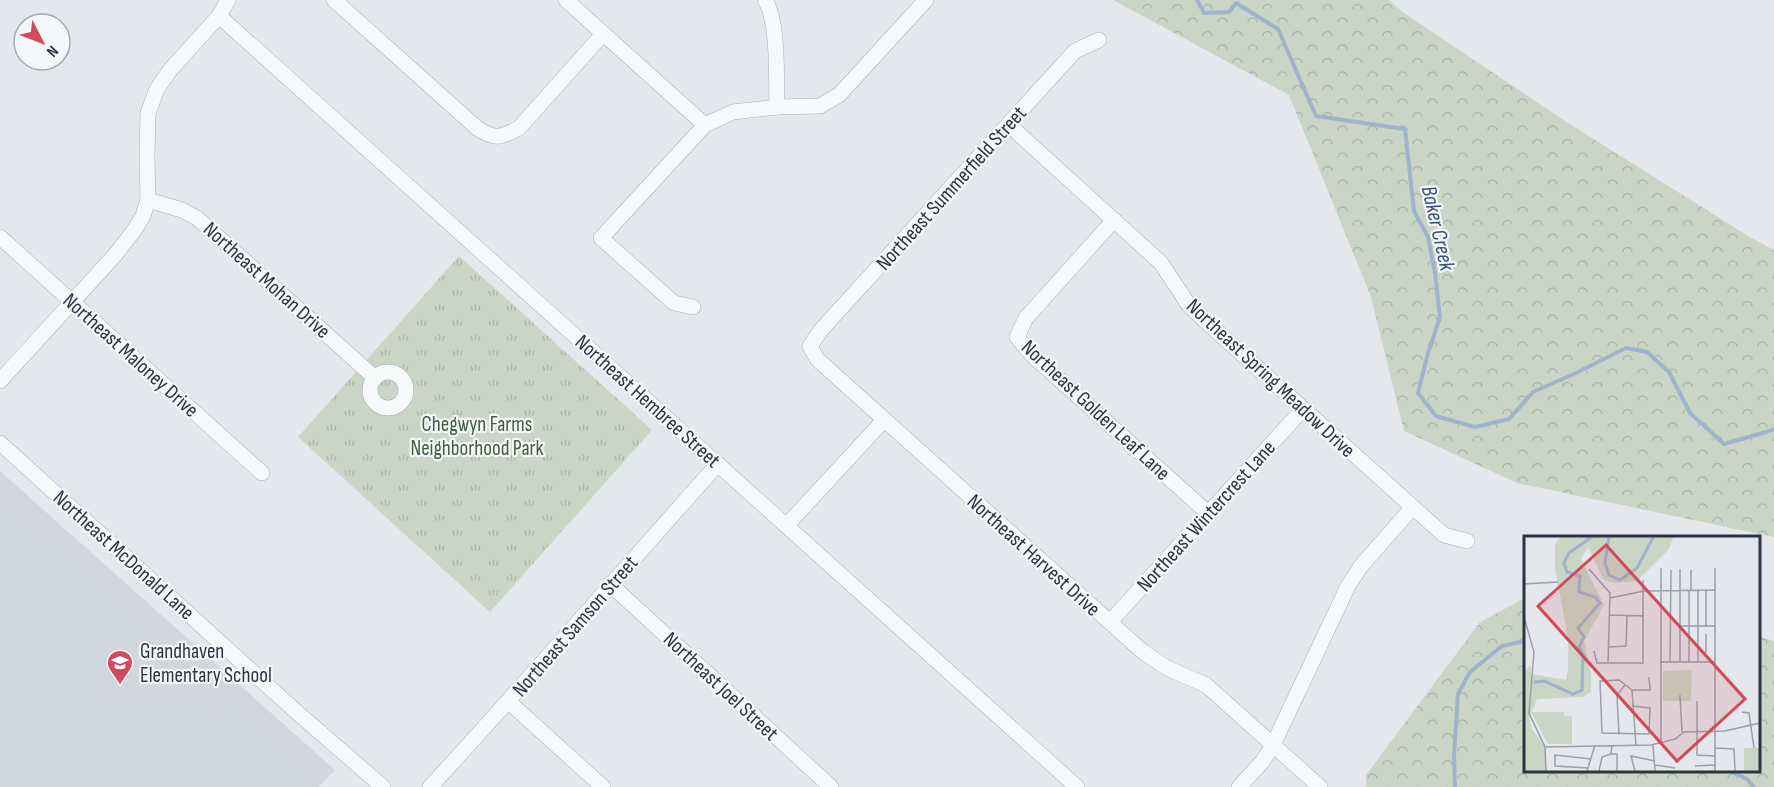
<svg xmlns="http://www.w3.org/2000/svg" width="1774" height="787" font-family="'Sofia Sans Condensed',sans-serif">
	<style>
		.built { fill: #d2d6de }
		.forest { fill: url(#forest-crowns) }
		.park { fill: url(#park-tufts) }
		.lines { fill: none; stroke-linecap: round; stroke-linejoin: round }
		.stream { stroke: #9fb4cc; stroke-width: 4 }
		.minor-casing { stroke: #a9aeb7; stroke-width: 16 }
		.minor { stroke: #f7f8fa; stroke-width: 15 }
		.labels { text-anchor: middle; stroke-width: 4.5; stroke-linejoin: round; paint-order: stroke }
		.street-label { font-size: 21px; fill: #2b3445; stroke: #f4f6f9 }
		.park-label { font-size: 21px; fill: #3f6138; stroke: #f4f6f9 }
		.poi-label { font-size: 21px; fill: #2b3445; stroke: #f4f6f9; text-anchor: start }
		.water-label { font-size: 22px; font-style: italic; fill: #34527a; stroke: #f4f6f9 }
		.inset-river { fill: none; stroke: #9fb4cc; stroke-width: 3 }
		.inset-road { fill: none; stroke: #9a9fa9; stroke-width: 1.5 }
		.view { fill: #d1495b; fill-opacity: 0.15; stroke: #d1495b; stroke-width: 3 }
		.inset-edge { fill: none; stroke: #2b3445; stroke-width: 3 }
	</style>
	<defs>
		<pattern id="forest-crowns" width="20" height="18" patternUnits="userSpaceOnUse" patternTransform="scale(1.5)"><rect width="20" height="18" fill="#c9d6c5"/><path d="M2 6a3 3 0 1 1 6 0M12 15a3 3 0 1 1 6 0" fill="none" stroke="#adb8ab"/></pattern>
		<pattern id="park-tufts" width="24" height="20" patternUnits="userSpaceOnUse" patternTransform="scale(1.5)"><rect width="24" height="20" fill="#c9d6c5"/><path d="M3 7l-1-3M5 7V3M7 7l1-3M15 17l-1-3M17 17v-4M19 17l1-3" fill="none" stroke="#adb8ab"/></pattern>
	</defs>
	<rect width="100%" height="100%" fill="#e4e7ec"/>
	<path class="built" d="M0,471L335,770L319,787H0Z"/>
	<g class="forest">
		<path d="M1113,0H1389L1404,13L1565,121L1748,236L1774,250V537L1517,483L1404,431L1371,297L1289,95Z"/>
		<path d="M1525,598V770H1758V636L1774,641V787H1366V775L1480,622Z"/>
	</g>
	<path class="park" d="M459,256L652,430L490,612L298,437Z"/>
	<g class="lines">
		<g class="stream">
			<path d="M1197,0L1204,13L1229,12L1236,3L1278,29L1316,116L1405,129L1414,211L1428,237L1435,273L1440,317L1428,353L1418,393L1436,416L1475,427L1509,419L1533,392L1576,373L1626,348L1647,352L1669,372L1690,413L1724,444L1766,432L1774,429"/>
			<path d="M1729,770L1747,779L1754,787"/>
			<path d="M1455,787L1454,755L1458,694L1470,672L1502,646L1525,641"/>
		</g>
		<defs>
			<g id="minor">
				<path d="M334,0L477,128C495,140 500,138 519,128L603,34"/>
				<path d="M566,0L705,125"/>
				<path d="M765,0C779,21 776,80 777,107"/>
				<path d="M219,16L1077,787"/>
				<path d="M1099,40L1075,51L821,330L810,346L817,359L1142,651L1167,668L1206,685L1320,787"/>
				<path d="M1009,125L1161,263L1188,304L1203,319L1444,535L1467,541"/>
				<path d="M148,200L182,210L197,218L375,378"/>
				<path d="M1114,220L1026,318L1017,337L1032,355L1208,513"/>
				<path d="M0,237L262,473"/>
				<path d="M693,307L674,303L601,238L705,125L733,112L777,107L820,106L839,95L926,0"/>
				<circle cx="388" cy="390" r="18"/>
				<path d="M0,381L115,255L133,232L143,216L148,200L147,157L148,113L157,89L171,69L219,16L228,0"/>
				<path d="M0,443L300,715L383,787"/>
				<path d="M787,525L884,420"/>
				<path d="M610,584L831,787"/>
				<path d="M1110,622L1303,409"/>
				<path d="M509,702L603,787"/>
				<path d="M430,787C528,681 622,571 718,464"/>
				<path d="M1239,787L1262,762L1273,745L1348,586L1361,566L1412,508"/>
			</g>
		</defs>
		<use href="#minor" class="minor-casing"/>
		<use href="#minor" class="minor"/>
	</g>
	<defs>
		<symbol id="school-pin" viewBox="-11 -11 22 30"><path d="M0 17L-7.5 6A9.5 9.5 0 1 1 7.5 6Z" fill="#d1495b" stroke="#f4f6f9"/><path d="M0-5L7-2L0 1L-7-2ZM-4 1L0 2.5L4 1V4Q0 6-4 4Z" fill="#fff"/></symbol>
	</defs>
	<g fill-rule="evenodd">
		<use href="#school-pin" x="105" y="648" width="30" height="40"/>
	</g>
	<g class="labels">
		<g class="street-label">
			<text transform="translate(951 188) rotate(-48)" y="7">Northeast Summerfield Street</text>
			<text transform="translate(267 280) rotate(42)" y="7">Northeast Mohan Drive</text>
			<text transform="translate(131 355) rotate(42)" y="7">Northeast Maloney Drive</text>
			<text transform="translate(1271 378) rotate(43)" y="7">Northeast Spring Meadow Drive</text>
			<text transform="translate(648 401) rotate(42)" y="7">Northeast Hembree Street</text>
			<text transform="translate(1096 410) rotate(43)" y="7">Northeast Golden Leaf Lane</text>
			<text transform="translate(1206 516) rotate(-48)" y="7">Northeast Wintercrest Lane</text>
			<text transform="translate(124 555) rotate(42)" y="7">Northeast McDonald Lane</text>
			<text transform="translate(1034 555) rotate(42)" y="7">Northeast Harvest Drive</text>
			<text transform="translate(575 626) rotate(-49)" y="7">Northeast Samson Street</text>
			<text transform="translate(721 686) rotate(43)" y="7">Northeast Joel Street</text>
		</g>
		<g class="park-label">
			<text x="477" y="431">Chegwyn Farms<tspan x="477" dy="24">Neighborhood Park</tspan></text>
		</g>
		<g class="poi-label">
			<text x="140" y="658">Grandhaven<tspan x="140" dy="24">Elementary School</tspan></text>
		</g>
		<g class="water-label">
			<text transform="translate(1439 228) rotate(77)" y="8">Baker Creek</text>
		</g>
	</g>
	<g transform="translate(1524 536)">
		<rect width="236" height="236" fill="#e4e7ec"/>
		<path d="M7,176H40V180H48V208H24ZM220,212H235V235H220Z" fill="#c9d6c5"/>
		<path d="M37,0H150L144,14L113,45L91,47L80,44L64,11L57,23L80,69L60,105L67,137V156L59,161L13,163L2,189L0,235V137L7,129V138L42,144L44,133V102L31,32V8Z" fill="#c9d6c5"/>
		<path d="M168,134L167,165H139V135ZM2,162L8,193L21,211V235H0Z" fill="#c9d6c5"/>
		<path d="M48,180V200L40,201L38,181Z" fill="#c9d6c5"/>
		<path class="inset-river" d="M85,0L81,27L85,39L96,44L113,32L130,0M10,146L20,145L49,158L58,154L59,119L55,111L60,101L54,92L76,67L71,61L55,56L56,40L43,36L40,27L45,17L69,0"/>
		<path class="inset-road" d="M137,32V205M65,33L86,57L84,127M167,34V54M0,48L34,46M86,62L120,55L191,54M86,79L120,80M0,81L10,116L5,177L21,211L22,235M156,90H191M182,90V54M182,98V117M85,111L102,110L103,80M70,115L73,127H119V44M137,126H191M146,126L147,34M156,126V33M165,126V54M174,126V54M108,154L112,210M156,163V159L158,196M173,165V219L191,220M108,170L126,172L125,198L78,197L76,145L95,144L108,154H126L125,141M218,176L225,177L230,212M95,199L93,159L101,149M129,209L131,235M21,211L127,209L151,203L160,196L201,195L236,187M191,212L210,213L211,235M87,218H93V235M131,229L151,232M171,230L191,229M64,232L31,230V219L67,223M63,235L71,209M75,235L78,221L87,218L88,209M111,235L107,220L131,225M191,235V32"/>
		<path class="view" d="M82,9L221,163L153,225L14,70Z"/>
		<rect width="236" height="236" class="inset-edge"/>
	</g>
	<g transform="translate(42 42) rotate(132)"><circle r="28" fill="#f4f6f9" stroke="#a4a8b1" stroke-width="1.5"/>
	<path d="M0-4.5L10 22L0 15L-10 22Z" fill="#d1495b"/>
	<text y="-9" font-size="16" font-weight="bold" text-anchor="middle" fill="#2b3445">N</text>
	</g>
</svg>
